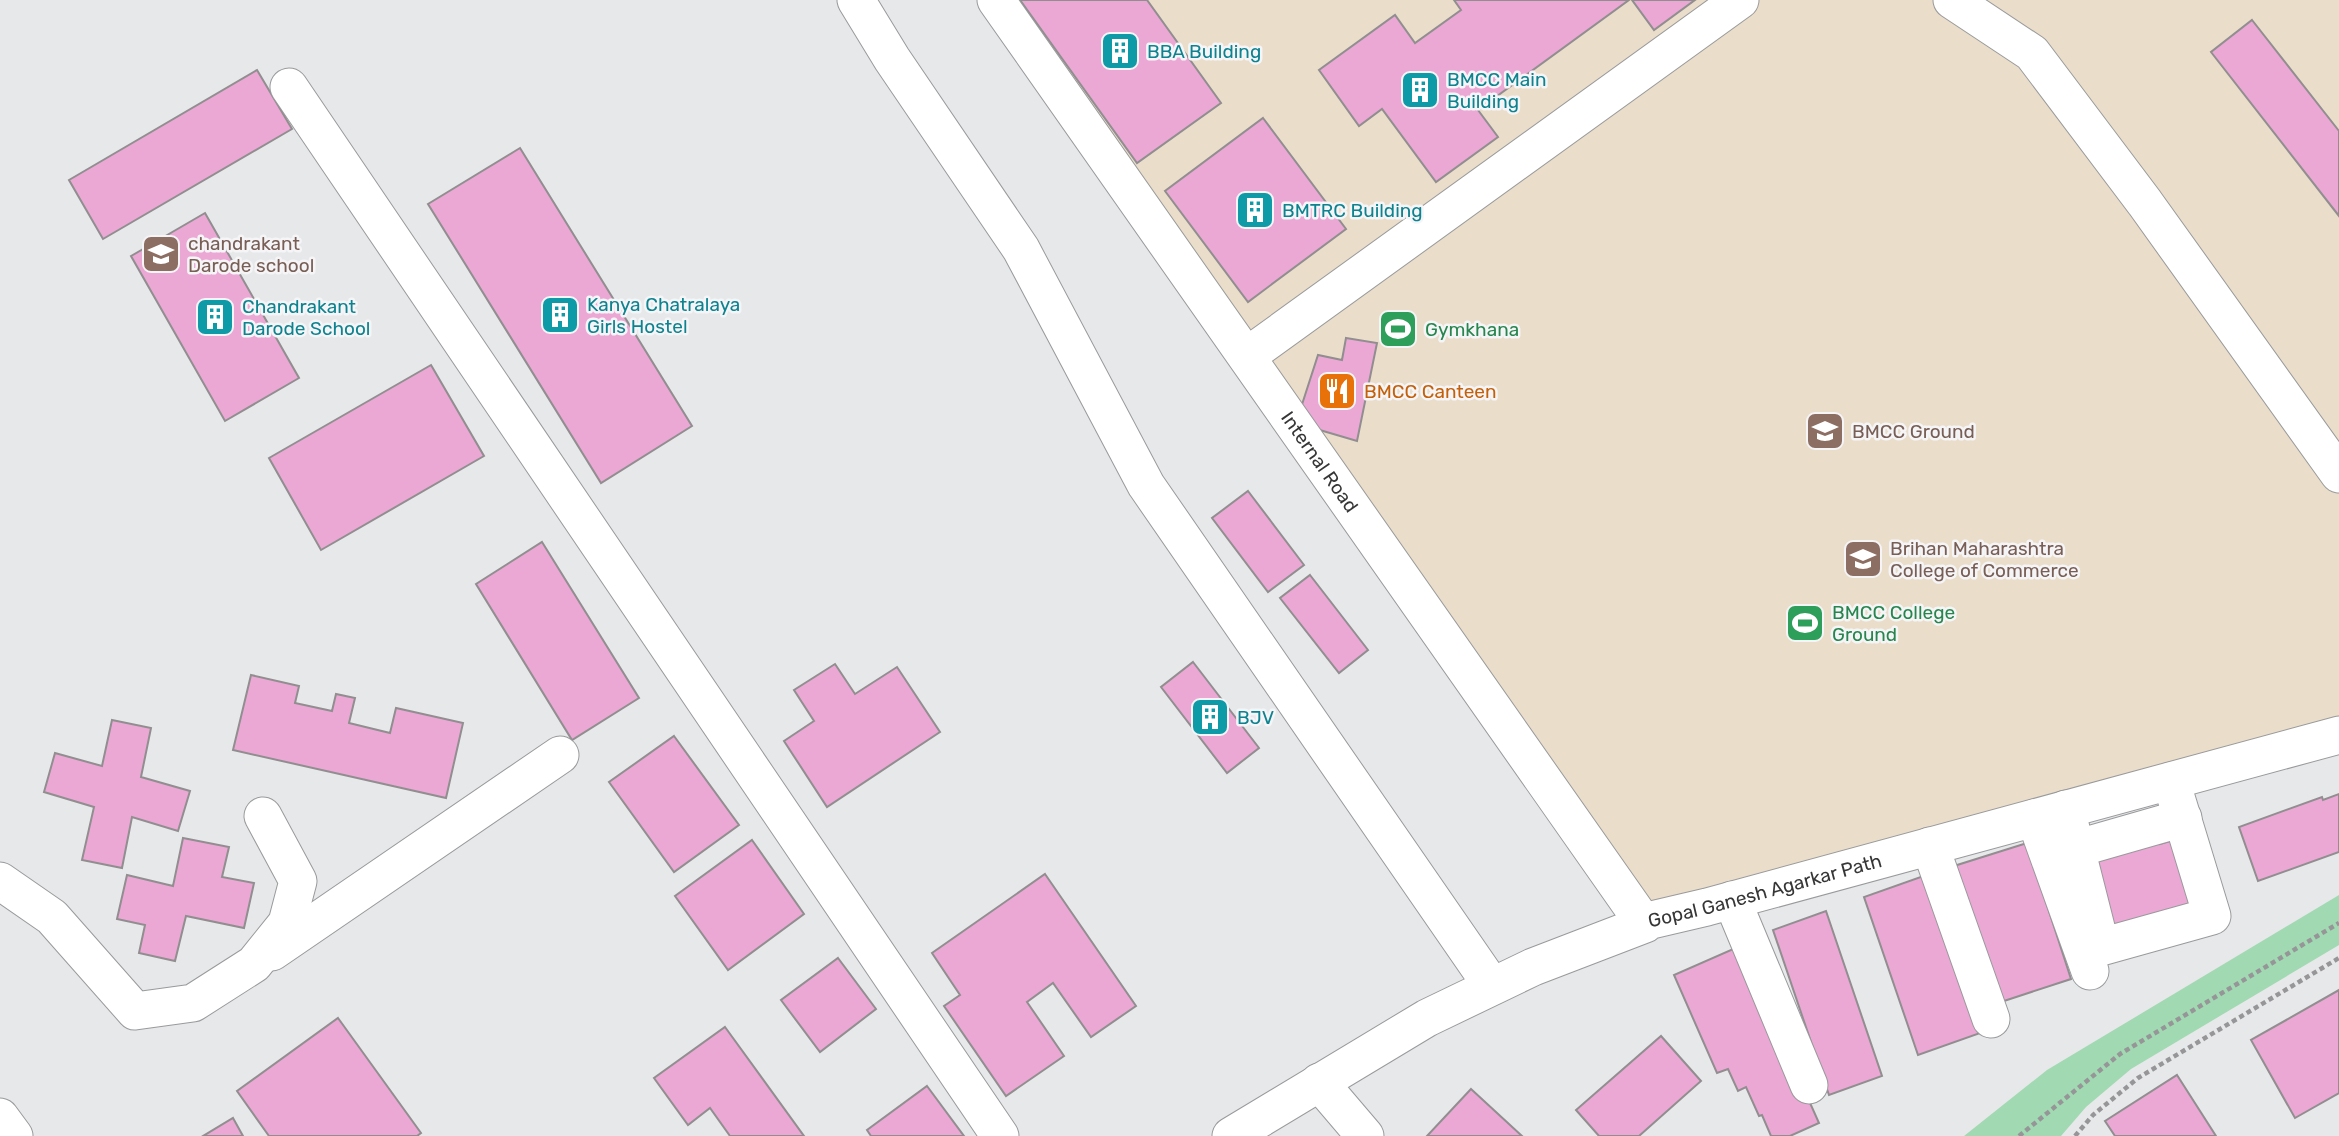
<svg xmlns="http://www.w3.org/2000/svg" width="2339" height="1136" font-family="Rubik,sans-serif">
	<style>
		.education { fill: #eaddc9 }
		.green { fill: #a1d9b2 }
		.building { fill: #eba8d4; stroke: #918e90; stroke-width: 2 }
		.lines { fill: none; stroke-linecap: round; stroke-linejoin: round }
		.minor-casing { stroke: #999a9c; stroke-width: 39 }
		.path { stroke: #969698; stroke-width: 4.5; stroke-dasharray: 5 3.5; stroke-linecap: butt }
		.minor { stroke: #fff; stroke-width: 37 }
		.labels { text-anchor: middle; stroke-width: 5; stroke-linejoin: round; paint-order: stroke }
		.culture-label { font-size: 19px; fill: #0d838f; stroke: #f5f5f8; text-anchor: start }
		.education-label { font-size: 19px; fill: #785e54; stroke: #f5f5f8; text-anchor: start }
		.leisure-label { font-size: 19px; fill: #27864d; stroke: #f5f5f8; text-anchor: start }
		.food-label { font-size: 19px; fill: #c56008; stroke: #f5f5f8; text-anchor: start }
		.street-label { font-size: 19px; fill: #363637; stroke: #f5f5f8 }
	</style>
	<rect width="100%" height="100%" fill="#e7e8ea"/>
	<path class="education" d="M982,0H2339V720L1644,914Z"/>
	<path class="green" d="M2339,895V945L2131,1069L2086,1107L2061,1136H1964L2047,1070Z"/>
	<g class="building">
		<path d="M1020,0H1147L1221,103L1137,163Z"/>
		<path d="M1454,0H1629L1478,110L1498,137L1436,182L1382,109L1359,126L1319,70L1395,15L1415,43L1461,10Z"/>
		<path d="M1632,0H1695L1654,30Z"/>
		<path d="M2252,20L2339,131V216L2211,52Z"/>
		<path d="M257,70L292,129L103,239L69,180Z"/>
		<path d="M1263,118L1346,229L1248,302L1165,191Z"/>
		<path d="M520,148L692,426L601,483L428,204Z"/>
		<path d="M205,213L299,378L225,421L131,256Z"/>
		<path d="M1346,338L1377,343L1357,441L1296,423L1318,355L1342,360Z"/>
		<path d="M431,365L484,456L321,550L269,458Z"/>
		<path d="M1248,491L1304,565L1268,592L1212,518Z"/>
		<path d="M542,542L639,698L572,740L476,584Z"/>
		<path d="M1310,575L1368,650L1339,673L1280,598Z"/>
		<path d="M1193,662L1259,748L1227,773L1161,687Z"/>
		<path d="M835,664L855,694L897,667L940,732L827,807L784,741L814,721L794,690Z"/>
		<path d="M251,675L299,686L295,703L332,711L336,694L355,698L349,723L390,733L396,708L463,723L446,798L233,750Z"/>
		<path d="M112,720L151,728L141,777L190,791L178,831L132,817L122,868L82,860L94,807L44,792L55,753L102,766Z"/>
		<path d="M674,736L739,825L674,872L609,782Z"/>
		<path d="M2339,794V852L2258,881L2239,827L2322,797L2323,800Z"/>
		<path d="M2157,834L2160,844L2180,838L2201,911L2104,940L2079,856Z"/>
		<path d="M183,838L229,847L222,877L254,883L244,928L186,916L175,961L139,953L145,925L117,919L127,875L173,886Z"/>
		<path d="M752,840L804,914L728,970L675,896Z"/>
		<path d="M2027,843L2071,979L1998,1003L1954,866Z"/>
		<path d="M1932,873L1986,1031L1918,1055L1864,897Z"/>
		<path d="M1045,874L1136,1006L1091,1037L1053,983L1027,1002L1064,1056L1006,1096L944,1006L960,995L932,953Z"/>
		<path d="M1826,911L1882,1076L1829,1095L1773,930Z"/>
		<path d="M1740,946L1819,1123L1790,1136H1771L1762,1115L1759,1116L1746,1087L1738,1091L1728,1069L1717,1073L1674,975Z"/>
		<path d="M838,958L876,1009L820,1052L781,1000Z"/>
		<path d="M2339,990V1093L2295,1118L2251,1040Z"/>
		<path d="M338,1018L421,1133L417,1136H269L237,1091Z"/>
		<path d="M725,1027L804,1136H730L710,1108L688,1125L654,1078Z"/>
		<path d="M1661,1036L1701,1081L1639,1136H1599L1576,1110Z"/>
		<path d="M2177,1075L2216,1136H2115L2105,1121Z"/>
		<path d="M927,1086L964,1136H871L867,1130Z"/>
		<path d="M1471,1089L1522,1136H1427Z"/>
		<path d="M233,1118L243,1136H203Z"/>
	</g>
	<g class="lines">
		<defs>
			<g id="minor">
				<path d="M856,0L892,59L1021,249L1146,485L1492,986"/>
				<path id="s1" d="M996,0L1643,922"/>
				<path d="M1952,0L2032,53L2145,203L2339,474"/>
				<path d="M289,87L1000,1136"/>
				<path d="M1247,356L1740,0"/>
				<path d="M2066,809L2101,947L2212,916L2171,781"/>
				<path d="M2035,818L2090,971"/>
				<path d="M1930,846L1991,1019"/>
				<path d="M2075,849L2183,818"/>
				<path d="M0,881L52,917L135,1011L193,1003L254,964L287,923L298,881L263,816"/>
				<path d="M1732,900L1809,1085"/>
				<path d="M272,952L560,755"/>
				<path d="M1319,1082L1365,1136"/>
				<path d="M0,1117L14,1136"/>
				<path id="s2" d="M1231,1136L1427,1018L1533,967L1645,924L1643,922L1707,907L2339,735"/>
			</g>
		</defs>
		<use href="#minor" class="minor-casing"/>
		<g class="path">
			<path d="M2019,1136L2120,1054L2339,923"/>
			<path d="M2075,1136L2093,1115L2138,1078L2339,958"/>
		</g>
		<use href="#minor" class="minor"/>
	</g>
	<defs>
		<symbol id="building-square" viewBox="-11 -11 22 22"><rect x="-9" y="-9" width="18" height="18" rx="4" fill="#0f9aa8" stroke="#f5f5f8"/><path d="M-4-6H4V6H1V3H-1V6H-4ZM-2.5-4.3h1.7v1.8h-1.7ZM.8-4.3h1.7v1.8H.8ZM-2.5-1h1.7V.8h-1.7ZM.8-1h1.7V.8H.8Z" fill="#fff"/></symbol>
		<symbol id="school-square" viewBox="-11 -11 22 22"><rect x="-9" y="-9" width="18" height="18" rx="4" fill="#8d6e63" stroke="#f5f5f8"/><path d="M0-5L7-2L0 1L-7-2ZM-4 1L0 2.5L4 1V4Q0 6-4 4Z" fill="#fff"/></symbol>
		<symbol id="stadium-square" viewBox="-11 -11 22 22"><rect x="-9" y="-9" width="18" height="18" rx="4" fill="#2e9e5b" stroke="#f5f5f8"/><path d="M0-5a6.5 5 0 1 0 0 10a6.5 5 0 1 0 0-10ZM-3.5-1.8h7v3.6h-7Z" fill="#fff"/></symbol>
		<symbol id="restaurant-square" viewBox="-11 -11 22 22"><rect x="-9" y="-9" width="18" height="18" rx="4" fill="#e8710a" stroke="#f5f5f8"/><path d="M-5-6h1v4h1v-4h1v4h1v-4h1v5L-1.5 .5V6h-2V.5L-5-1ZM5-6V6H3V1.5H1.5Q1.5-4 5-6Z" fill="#fff"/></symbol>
		<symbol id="university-square" viewBox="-11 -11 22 22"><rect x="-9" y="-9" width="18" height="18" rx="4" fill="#8d6e63" stroke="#f5f5f8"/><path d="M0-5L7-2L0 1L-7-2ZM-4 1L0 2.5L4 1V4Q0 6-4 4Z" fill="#fff"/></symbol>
	</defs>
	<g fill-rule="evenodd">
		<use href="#building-square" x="1098" y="29" width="44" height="44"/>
		<use href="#building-square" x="1398" y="68" width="44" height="44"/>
		<use href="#building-square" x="1233" y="188" width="44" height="44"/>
		<use href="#school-square" x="139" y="232" width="44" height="44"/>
		<use href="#building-square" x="538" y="293" width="44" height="44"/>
		<use href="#building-square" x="193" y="295" width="44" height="44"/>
		<use href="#stadium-square" x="1376" y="307" width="44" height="44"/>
		<use href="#restaurant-square" x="1315" y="369" width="44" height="44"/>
		<use href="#university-square" x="1803" y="409" width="44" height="44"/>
		<use href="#school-square" x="1841" y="537" width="44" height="44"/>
		<use href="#stadium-square" x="1783" y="601" width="44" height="44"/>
		<use href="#building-square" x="1188" y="695" width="44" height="44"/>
	</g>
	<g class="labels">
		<g class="culture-label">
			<text x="1147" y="58">BBA Building</text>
			<text x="1447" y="86">BMCC Main<tspan x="1447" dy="22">Building</tspan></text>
			<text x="1282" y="217">BMTRC Building</text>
			<text x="587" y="311">Kanya Chatralaya<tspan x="587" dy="22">Girls Hostel</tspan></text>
			<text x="242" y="313">Chandrakant<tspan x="242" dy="22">Darode School</tspan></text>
			<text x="1237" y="724">BJV</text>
		</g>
		<g class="education-label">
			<text x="188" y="250">chandrakant<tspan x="188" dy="22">Darode school</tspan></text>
			<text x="1852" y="438">BMCC Ground</text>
			<text x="1890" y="555">Brihan Maharashtra<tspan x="1890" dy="22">College of Commerce</tspan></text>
		</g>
		<g class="leisure-label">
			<text x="1425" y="336">Gymkhana</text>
			<text x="1832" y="619">BMCC College<tspan x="1832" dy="22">Ground</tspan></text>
		</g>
		<g class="food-label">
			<text x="1364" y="398">BMCC Canteen</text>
		</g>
		<g class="street-label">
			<text dy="7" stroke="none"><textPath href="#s1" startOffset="564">Internal Road</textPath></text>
			<text dy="7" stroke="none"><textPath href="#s2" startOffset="595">Gopal Ganesh Agarkar Path</textPath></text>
		</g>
	</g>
</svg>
